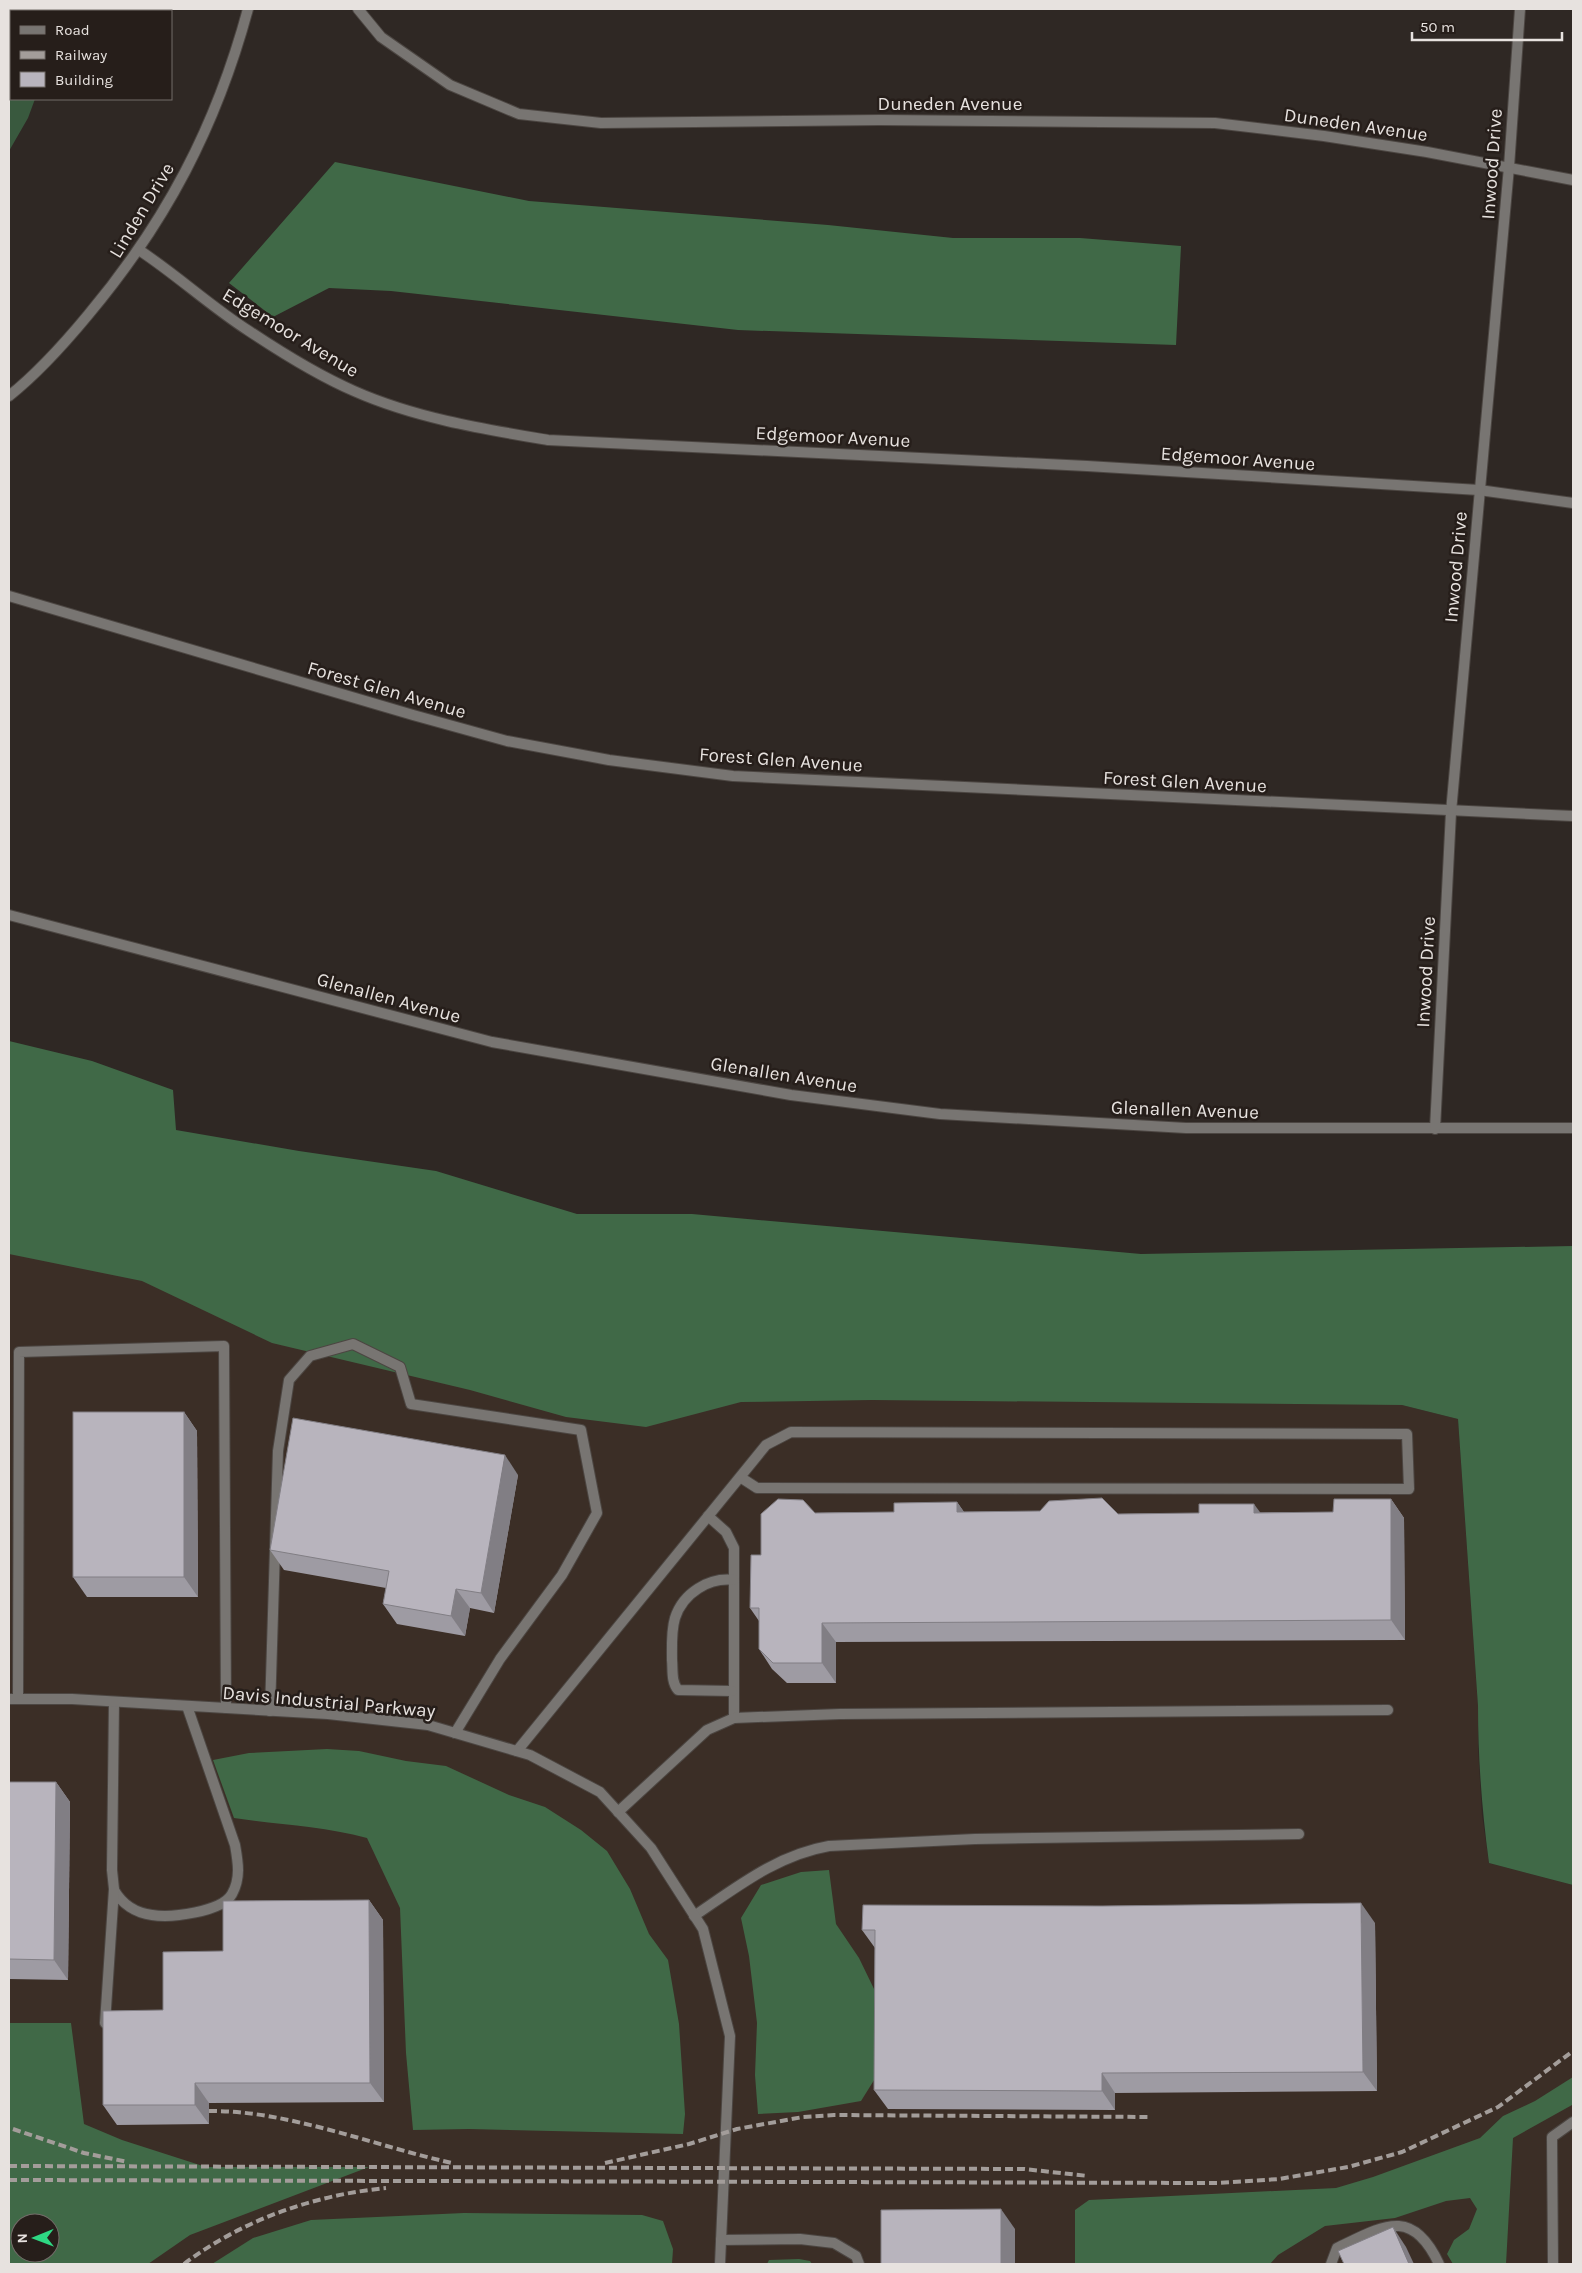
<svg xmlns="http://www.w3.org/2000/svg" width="1582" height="2273" font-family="Karla,sans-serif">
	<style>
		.built { fill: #3b2e26; fill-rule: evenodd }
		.green { fill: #39593e }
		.forest { fill: #406947; fill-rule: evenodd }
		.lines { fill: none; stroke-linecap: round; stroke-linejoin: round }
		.service-casing { stroke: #4c4642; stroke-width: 12 }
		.minor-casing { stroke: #4c4642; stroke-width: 12 }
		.service { stroke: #787572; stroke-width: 10 }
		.minor { stroke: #787572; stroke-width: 10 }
		.rail { stroke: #a39d9a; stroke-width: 4; stroke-dasharray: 8 4; stroke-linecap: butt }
		.wall { fill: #9e9ba3 }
		.shaded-wall { fill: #817e84 }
		.building { fill: #b8b4bd; stroke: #817e84 }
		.labels { text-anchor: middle; stroke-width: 5; stroke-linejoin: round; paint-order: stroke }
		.street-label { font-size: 19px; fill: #e7e2df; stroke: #261e1a }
	</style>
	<rect width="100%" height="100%" fill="#2f2824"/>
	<path class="built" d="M9,1226L1402,1405L1458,1419L1478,1706V1748L1482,1815L1489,1863L1573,1885V2264H9ZM20,2223H50V2253H20Z"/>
	<path class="green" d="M9,9H67L66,11H11V99H35L28,118L9,151Z"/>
	<g class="forest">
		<path d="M335,162L529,201L828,225L953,238H1080L1181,246L1176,345L738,330L391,291L329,288L273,317L229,283Z"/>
		<path d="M9,1041L92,1061L173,1090L176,1130L299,1151L436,1171L577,1214H692L1141,1254L1573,1246V1885L1489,1863C1482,1811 1478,1759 1478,1706L1458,1419L1402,1405L872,1400L741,1402L646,1427L566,1417L470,1390L272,1343L142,1281L9,1254Z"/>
		<path d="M327,1749L359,1751L406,1761L446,1766L509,1795L545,1807L581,1830L607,1851L630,1889L649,1934L668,1960L679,2024L685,2114L683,2134L469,2129L413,2130L406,2053L400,1908L367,1838C323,1826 279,1825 234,1818L213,1760L249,1753Z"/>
		<path d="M829,1870L836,1924L859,1958L875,1991L876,2077L861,2101L798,2112L758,2114L755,2075L757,2023L749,1956L741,1918L761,1885L801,1872Z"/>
		<path d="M9,2023H71L84,2124L122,2140L206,2167H369L190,2235L148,2264H9ZM20,2223H50V2253H20Z"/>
		<path d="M1573,2077L1572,2105L1513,2138L1506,2264H1453L1447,2254L1454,2240L1469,2229L1477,2209L1470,2198L1446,2201L1395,2218L1325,2226L1278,2255L1270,2264H1075V2210L1089,2200L1336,2188L1373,2177L1480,2138L1503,2116L1535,2101Z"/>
		<path d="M464,2213L642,2215L663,2221L673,2249L672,2264H212L253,2238L311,2220Z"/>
		<path d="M799,2259L810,2261L812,2264H767L769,2260Z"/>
	</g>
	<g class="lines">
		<defs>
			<g id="service">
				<path d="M708,1516L726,1532L734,1548V1718"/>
				<path d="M732,1691L678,1690C671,1682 673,1670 672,1660C672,1647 671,1631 675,1618C683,1593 709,1577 734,1580"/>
				<path d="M18,1699L19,1352L224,1346L226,1708"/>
				<path d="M270,1711L278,1451L289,1380L310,1356L353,1344L400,1367L411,1404L581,1430L597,1513L562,1575L500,1659L455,1733"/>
				<path d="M517,1751L766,1445L791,1432L1407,1434L1409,1489L757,1488L740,1477"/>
				<path d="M618,1812L707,1730L734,1718L840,1714L1388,1710"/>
				<path d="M114,1890C122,1904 136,1913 152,1915C171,1918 222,1912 232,1894C241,1878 238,1862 235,1845L187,1706"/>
				<path d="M694,1916C737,1887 777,1855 829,1846L975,1839L1299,1834"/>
				<path d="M105,2023L114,1889L112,1870L114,1702"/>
				<path d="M721,2240L800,2239L834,2243L856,2256L859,2264"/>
				<path d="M1331,2264L1337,2248C1383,2226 1412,2206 1439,2264"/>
				<path d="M1553,2264L1552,2137L1573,2122"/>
			</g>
			<g id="minor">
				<path d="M358,9L381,37L450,85L519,114L601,123L880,120L1215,123L1324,136L1427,152L1573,180"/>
				<path d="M139,250C177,275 210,306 249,331C282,353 317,375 354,391C415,418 483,429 548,440L1087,466L1479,490L1573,503"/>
				<path d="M9,396C38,373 64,344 88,315C166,222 216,127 248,9"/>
				<path d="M9,596L413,715L507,741L609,760L733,776L1573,816"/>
				<path d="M9,915L492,1042L791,1095L940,1114L1186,1128H1573"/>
				<path d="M1435,1129L1451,812L1509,167L1520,9"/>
				<path d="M9,1699H72L328,1714L428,1725L530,1755L600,1792L651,1848L703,1929L730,2036L720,2264"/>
			</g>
		</defs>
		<use href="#service" class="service-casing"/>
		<use href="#minor" class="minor-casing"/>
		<use href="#service" class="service"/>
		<use href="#minor" class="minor"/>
		<g class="rail">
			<path d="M209,2111C287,2110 375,2146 452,2163"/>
			<path d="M13,2129L84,2153L128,2162"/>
			<path d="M605,2163L689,2144L737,2129L803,2117L834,2115L1149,2117"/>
			<path d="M9,2166L1024,2169L1088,2176"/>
			<path d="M9,2180L1218,2183L1279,2179L1348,2167L1402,2152L1498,2107L1573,2051"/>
			<path d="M184,2264C242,2220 314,2195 386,2188"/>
		</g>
	</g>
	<g class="wall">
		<path d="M184,1412L197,1431L198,1597H87L73,1577Z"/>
		<path d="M518,1475L494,1613L470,1608L465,1636L397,1624L383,1604L386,1588L284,1570L270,1550Z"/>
		<path d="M1391,1499L1404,1518L1405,1640L836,1642V1683H787L772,1669L759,1649V1621L750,1608L761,1555L815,1513L894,1512L957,1502L964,1512L1118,1514L1333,1512Z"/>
		<path d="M9,1782H56L70,1802L68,1980L9,1979Z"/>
		<path d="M369,1900L383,1920L384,2102L209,2103V2124L117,2125L103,2105L223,1951Z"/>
		<path d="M1375,1923L1377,2091L1115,2093V2110L888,2109L874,2090L875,1948L862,1930Z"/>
	</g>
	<g class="shaded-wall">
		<path d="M184,1412L197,1431L198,1597L184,1577Z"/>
		<path d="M505,1455L518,1475L494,1613L481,1593Z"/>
		<path d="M1391,1499L1404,1518L1405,1640L1391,1620Z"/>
		<path d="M957,1502L971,1522L957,1512Z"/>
		<path d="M1254,1504L1268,1523L1254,1513Z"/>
		<path d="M456,1589L470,1608L465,1636L451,1616Z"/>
		<path d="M822,1623L836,1642V1683L822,1663Z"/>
		<path d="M56,1782L70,1802L68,1980L54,1960Z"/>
		<path d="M369,1900L383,1920L384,2102L370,2083Z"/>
		<path d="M1361,1903L1375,1923L1377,2091L1363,2072Z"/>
		<path d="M1102,2073L1115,2093V2110L1102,2091Z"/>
		<path d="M195,2083L209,2103V2124L195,2105Z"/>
		<path d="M1001,2209L1015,2229V2264H1001Z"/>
		<path d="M1393,2227L1406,2247L1414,2264H1409Z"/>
	</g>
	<g class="building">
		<rect x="73" y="1412" width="111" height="165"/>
		<path d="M293,1418L505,1455L481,1593L456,1589L451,1616L383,1604L389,1571L270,1550Z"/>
		<path d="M1102,1498L1118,1514L1199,1513V1504H1254V1513L1333,1512L1334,1499H1391V1620L822,1623V1663H773L759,1649V1608H750L751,1555H761V1514L778,1499L803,1500L815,1513L894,1512V1503L957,1502V1512L1040,1511L1049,1501Z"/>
		<path d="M9,1782H56L54,1960L9,1959Z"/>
		<path d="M369,1900L370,2083H195V2105H103V2011L163,2010V1952L223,1951V1901Z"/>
		<path d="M1361,1903L1363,2072L1102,2073V2091L874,2090L875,1930H862L863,1905L1102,1906Z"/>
		<path d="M1001,2209V2264H881V2210Z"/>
		<path d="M1393,2227L1409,2264H1344L1338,2251Z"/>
	</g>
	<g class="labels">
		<g class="street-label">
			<text x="950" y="110">Duneden Avenue</text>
			<text transform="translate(1356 124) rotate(8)" y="7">Duneden Avenue</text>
			<text transform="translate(1491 164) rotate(-86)" y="7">Inwood Drive</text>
			<text transform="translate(141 210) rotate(-59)" y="7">Linden Drive</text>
			<text transform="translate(291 332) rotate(31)" y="7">Edgemoor Avenue</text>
			<text transform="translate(833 436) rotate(3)" y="7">Edgemoor Avenue</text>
			<text transform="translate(1238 458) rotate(4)" y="7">Edgemoor Avenue</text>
			<text transform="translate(1455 567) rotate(-85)" y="7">Inwood Drive</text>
			<text transform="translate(387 689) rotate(16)" y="7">Forest Glen Avenue</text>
			<text transform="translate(781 759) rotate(4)" y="7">Forest Glen Avenue</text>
			<text transform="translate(1185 781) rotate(3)" y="7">Forest Glen Avenue</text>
			<text transform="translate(1425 972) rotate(-87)" y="7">Inwood Drive</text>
			<text transform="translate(389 997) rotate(15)" y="7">Glenallen Avenue</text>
			<text transform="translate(784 1074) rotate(9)" y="7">Glenallen Avenue</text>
			<text transform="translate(1185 1109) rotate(2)" y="7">Glenallen Avenue</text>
			<text transform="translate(329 1701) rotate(5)" y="7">Davis Industrial Parkway</text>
		</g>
	</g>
	<rect width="1582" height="2273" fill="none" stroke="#e7e2df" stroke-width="20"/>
	<rect x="10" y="10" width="162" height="90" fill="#261e1a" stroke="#736c69"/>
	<rect x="20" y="26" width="25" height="8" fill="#787572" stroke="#736c69"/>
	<text x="55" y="35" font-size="15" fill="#e7e2df">Road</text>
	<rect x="20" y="51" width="25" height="8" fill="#a39d9a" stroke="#736c69"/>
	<text x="55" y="60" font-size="15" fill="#e7e2df">Railway</text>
	<rect x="20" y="72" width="25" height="15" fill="#b8b4bd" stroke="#736c69"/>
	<text x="55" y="85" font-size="15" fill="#e7e2df">Building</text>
	<g transform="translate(35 2238) rotate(269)"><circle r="24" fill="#261e1a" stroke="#736c69"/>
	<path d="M0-4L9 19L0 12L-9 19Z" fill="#2ed883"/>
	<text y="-8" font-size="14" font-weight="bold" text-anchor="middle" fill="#e7e2df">N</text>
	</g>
	<path d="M1412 32v8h150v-8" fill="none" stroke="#e7e2df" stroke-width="2.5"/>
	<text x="1420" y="32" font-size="15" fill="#e7e2df" stroke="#261e1a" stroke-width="4" paint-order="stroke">50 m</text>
</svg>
